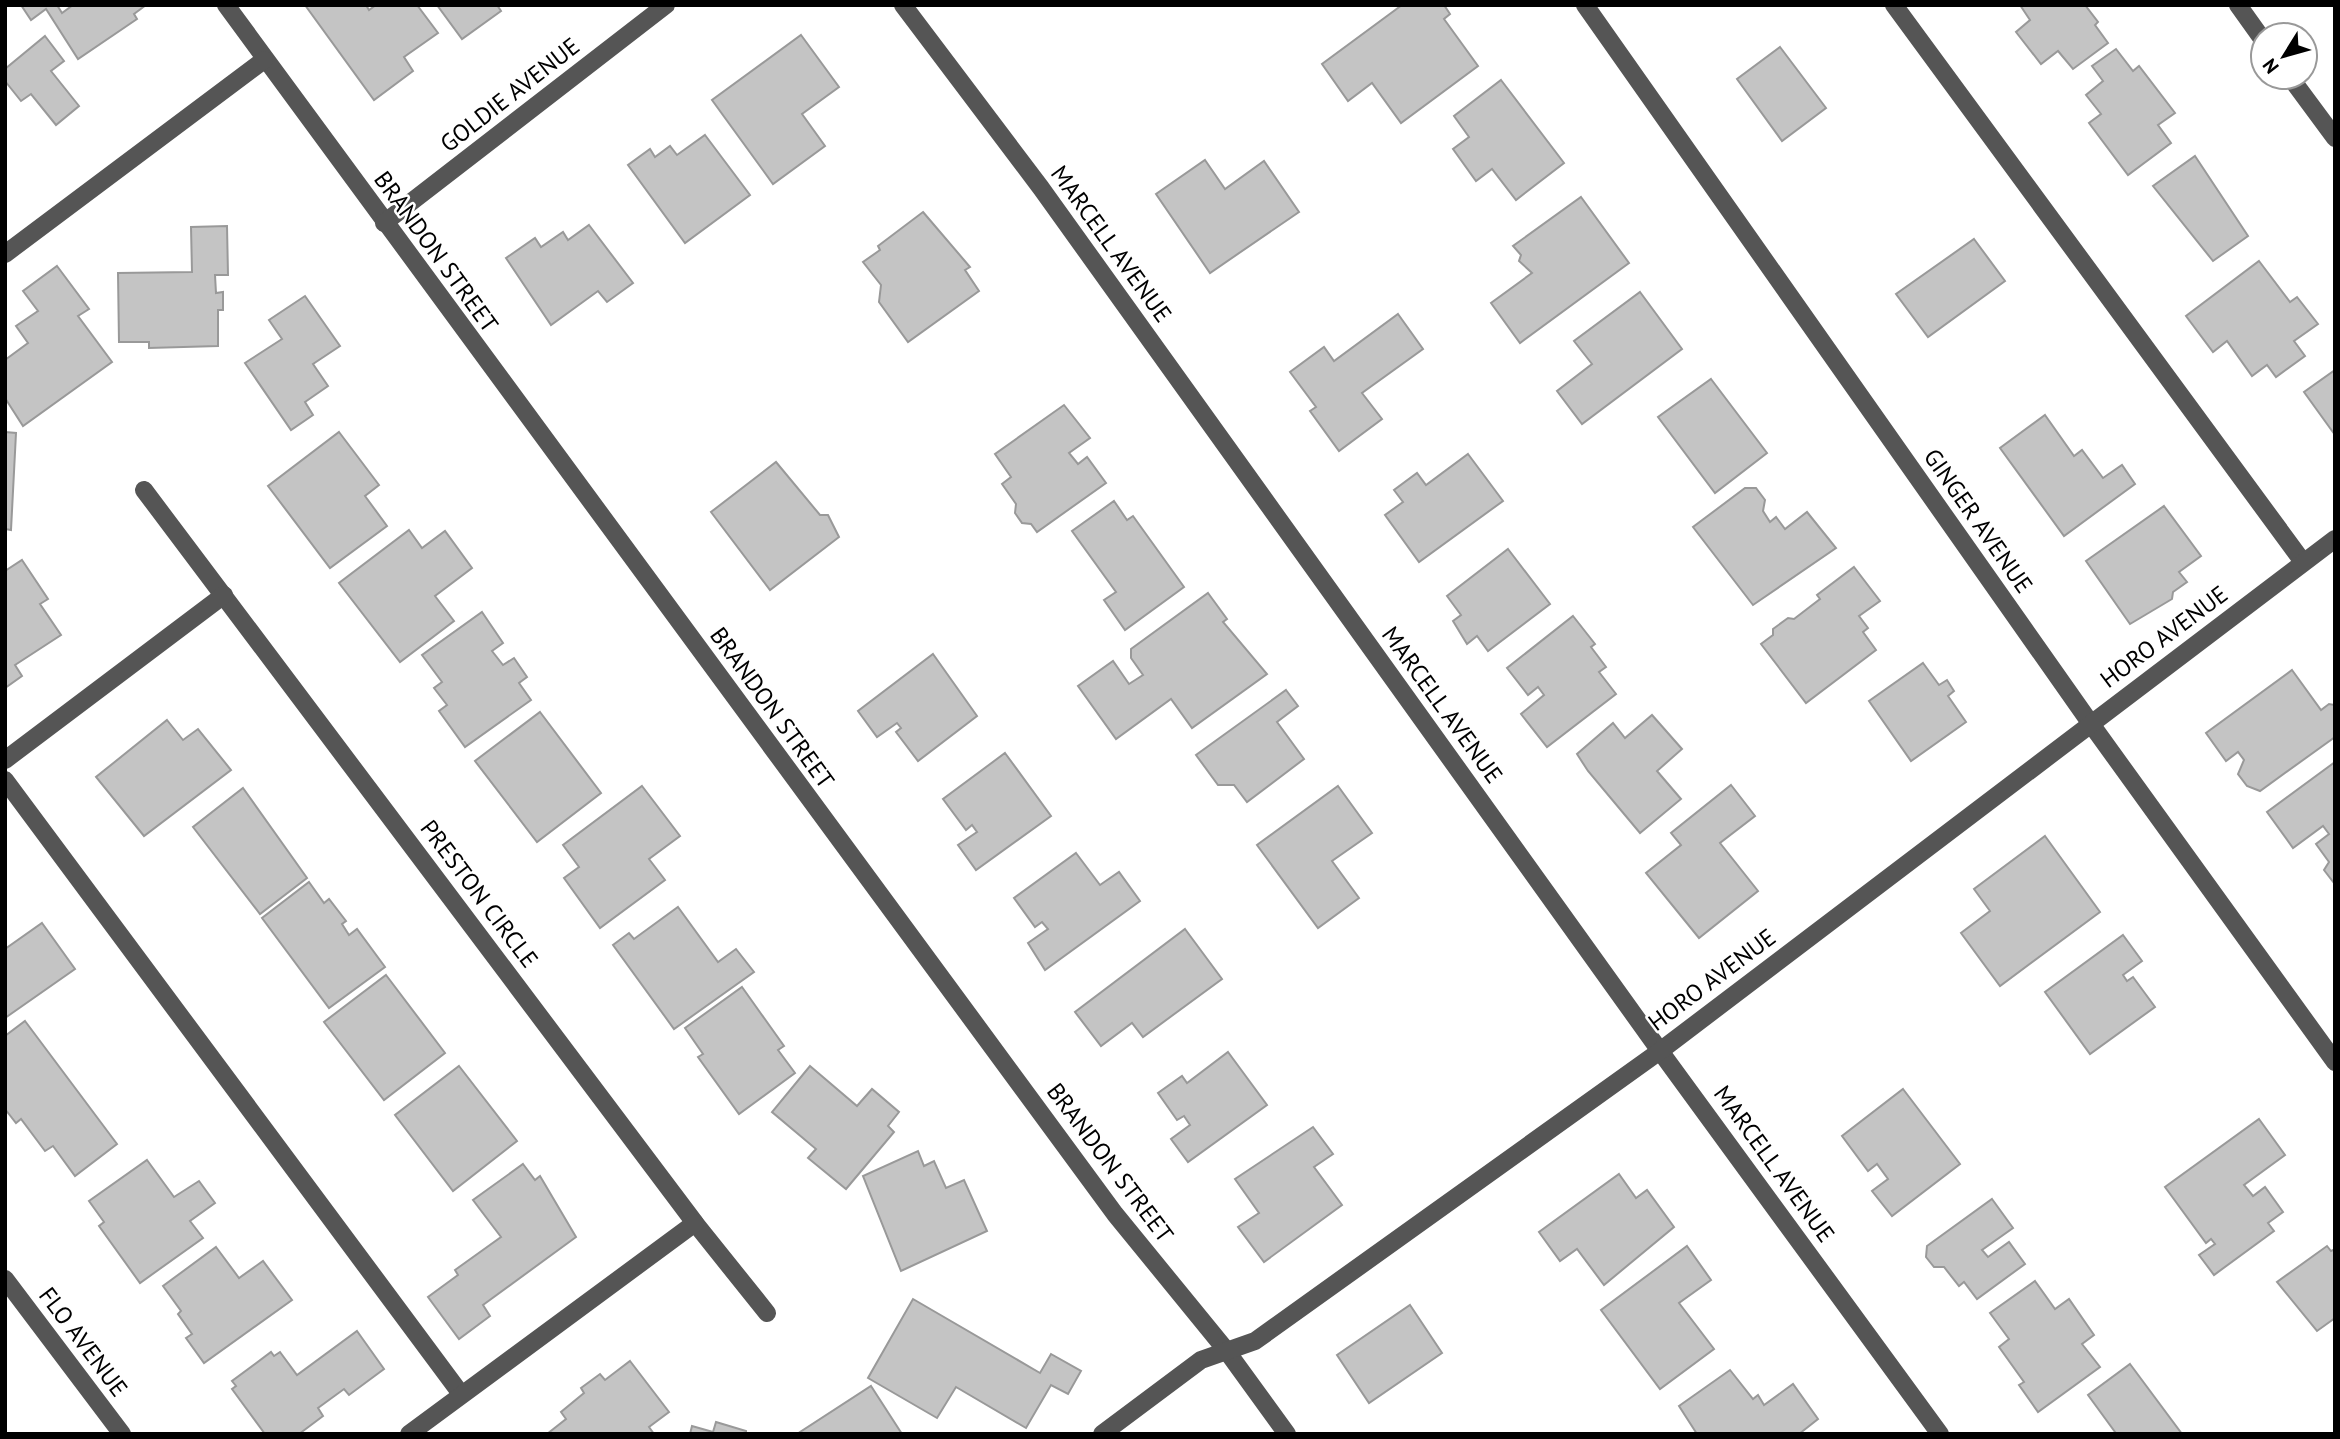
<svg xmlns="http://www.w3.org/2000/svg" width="2340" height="1439" font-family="'PT Sans',sans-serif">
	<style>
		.building { fill: #c4c4c4; stroke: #999; stroke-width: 2 }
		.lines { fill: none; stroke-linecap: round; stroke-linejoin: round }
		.minor { stroke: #555; stroke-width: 18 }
		.labels { text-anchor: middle; stroke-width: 5; stroke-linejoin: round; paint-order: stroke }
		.street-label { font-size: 24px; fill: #000; stroke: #fff }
	</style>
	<rect width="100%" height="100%" fill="#fff"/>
	<g class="building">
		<path d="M21,5H57L62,13L73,5H146L134,14L137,19L78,59L46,9L31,20Z"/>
		<path d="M305,5H366L369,10L376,5H417L438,33L404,57L413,71L374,100Z"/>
		<path d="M437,5H497L501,11L462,39Z"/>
		<path d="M1402,5H1444L1450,14L1444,19L1478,66L1401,123L1372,83L1348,101L1322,64Z"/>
		<path d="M2020,5H2085L2098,22L2095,25L2108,43L2073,69L2058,51L2041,64L2016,32L2030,20Z"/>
		<path d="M801,35L839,87L802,114L825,146L773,184L712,100Z"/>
		<path d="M45,36L64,61L51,71L79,106L56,125L31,94L21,101L5,81V69Z"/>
		<path d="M1780,47L1826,108L1782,141L1737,79Z"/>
		<path d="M2116,49L2133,71L2139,66L2175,113L2158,125L2171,143L2128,175L2089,123L2101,114L2086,95L2103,81L2092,66Z"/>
		<path d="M1501,80L1564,163L1516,200L1492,169L1476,181L1453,149L1469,137L1454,116Z"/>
		<path d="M705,135L750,195L685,243L628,165L650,149L655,157L670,146L677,155Z"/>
		<path d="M2195,156L2248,236L2213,261L2153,186Z"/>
		<path d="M1205,160L1225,189L1264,161L1299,212L1210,273L1156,194Z"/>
		<path d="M1581,197L1629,263L1520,343L1491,303L1532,273L1519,261L1521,255L1513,246Z"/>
		<path d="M923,212L970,267L965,270L979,291L908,342L879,302L881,285L863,262L880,250L878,246Z"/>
		<path d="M589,225L633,283L607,302L598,291L551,325L506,258L535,238L541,247L563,232L568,240Z"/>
		<path d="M227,226L228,275H215L216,293L223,292V310H218V346L149,348V342H119L118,273L192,272L191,227Z"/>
		<path d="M1974,239L2005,281L1928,337L1896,294Z"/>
		<path d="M2259,261L2290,302L2297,297L2318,324L2294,341L2305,356L2276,377L2267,365L2252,376L2227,341L2213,352L2186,316Z"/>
		<path d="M57,266L89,309L78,316L112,362L23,426L5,398V360L28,343L16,326L38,311L23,291Z"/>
		<path d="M1640,292L1682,349L1582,424L1557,391L1592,364L1574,341Z"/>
		<path d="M305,296L340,346L313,364L328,386L305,402L313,415L291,430L245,363L282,339L269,320Z"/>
		<path d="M1398,314L1423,349L1362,393L1382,419L1339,451L1310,411L1316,407L1290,372L1324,347L1334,361Z"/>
		<path d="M2335,370V435L2304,392Z"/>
		<path d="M1711,379L1767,453L1715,493L1658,417Z"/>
		<path d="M1064,405L1090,438L1069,453L1078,464L1087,457L1106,483L1037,532L1031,524L1022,523L1015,513L1016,504L1002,484L1011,477L995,454Z"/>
		<path d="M2045,415L2074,456L2082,450L2103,478L2122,465L2135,484L2064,536L2000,448Z"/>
		<path d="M5,432L16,433L11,530L5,529Z"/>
		<path d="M339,432L379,485L365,496L387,526L330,568L268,486Z"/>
		<path d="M1468,454L1503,501L1419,562L1385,515L1403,502L1394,490L1417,473L1426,485Z"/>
		<path d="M776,462L820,515H828L839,537L770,590L711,512Z"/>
		<path d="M1745,488H1756L1765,500L1763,511L1770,522L1776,517L1785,529L1807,512L1836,548L1753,605L1693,527Z"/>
		<path d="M1114,501L1127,520L1133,516L1184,587L1125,630L1104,600L1116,592L1072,531Z"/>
		<path d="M2164,506L2201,556L2179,572L2187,582L2173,592L2172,599L2130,624L2086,561Z"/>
		<path d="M409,530L422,548L445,531L472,568L435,596L454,621L400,662L339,583Z"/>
		<path d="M1508,549L1550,604L1488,651L1477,636L1467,644L1453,621L1461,615L1447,596Z"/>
		<path d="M22,560L48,599L40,604L61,635L15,665L22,676L5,688V571Z"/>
		<path d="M1854,567L1880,601L1859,616L1868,628L1863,632L1876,650L1806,703L1761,644L1773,635V629L1788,618L1794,619L1820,599L1817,595Z"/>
		<path d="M1208,593L1227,619L1223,622L1267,674L1192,728L1171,699L1116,739L1078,686L1113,661L1129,684L1143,675L1131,658V649Z"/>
		<path d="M482,612L503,643L492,651L503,665L514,658L527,677L519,683L531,700L465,747L439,711L447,705L434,688L442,682L422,655Z"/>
		<path d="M1573,616L1595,644L1591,647L1606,667L1599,672L1616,694L1547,747L1521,714L1544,695L1538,687L1528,695L1507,668Z"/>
		<path d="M933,654L977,716L918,761L896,732L901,728L897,723L877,737L858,711Z"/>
		<path d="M1923,663L1939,685L1947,680L1954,691L1948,696L1966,722L1911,761L1869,701Z"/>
		<path d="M2292,670L2321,710L2329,704L2335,705V737L2260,791L2247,786L2238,774L2244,760L2238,752L2226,761L2206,733Z"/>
		<path d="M1286,690L1298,706L1277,722L1304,759L1247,802L1234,785H1218L1196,755Z"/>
		<path d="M540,712L601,793L537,842L475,761Z"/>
		<path d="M1652,715L1682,749L1657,771L1681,799L1640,833L1588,771L1577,754L1613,723L1625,738Z"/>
		<path d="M167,720L183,740L198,729L231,770L144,836L96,777Z"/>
		<path d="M1005,753L1051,816L976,870L958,845L977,832L972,825L966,830L943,799Z"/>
		<path d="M2335,762V883H2334L2324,870L2329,862L2316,844L2329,834L2323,826L2293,848L2267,812Z"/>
		<path d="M1731,785L1755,816L1720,843L1758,891L1699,938L1646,873L1681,845L1671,833Z"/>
		<path d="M642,786L680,836L649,859L665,880L600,928L564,878L579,867L563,845Z"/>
		<path d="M1338,786L1372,833L1332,861L1359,898L1318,928L1257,845Z"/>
		<path d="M243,788L307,878L260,914L193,827Z"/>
		<path d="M2045,836L2100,912L2000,986L1961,933L1990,911L1974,889Z"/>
		<path d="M1076,853L1100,885L1119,872L1140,901L1045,970L1028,943L1048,929L1042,922L1035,927L1014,898Z"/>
		<path d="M309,882L324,903L329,899L346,921L342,924L349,935L357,929L385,967L329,1008L262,918Z"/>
		<path d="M678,907L718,962L736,949L754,972L674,1029L613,945L629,933L634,939Z"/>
		<path d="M42,923L75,969L5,1018V949Z"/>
		<path d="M1185,929L1222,979L1143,1037L1132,1023L1101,1046L1075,1012Z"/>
		<path d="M2123,935L2142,961L2123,975L2127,981L2133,977L2155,1007L2090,1054L2045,992Z"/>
		<path d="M386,975L445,1053L384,1100L324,1022Z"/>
		<path d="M742,987L784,1046L778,1050L795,1073L739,1114L698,1057L703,1054L685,1028Z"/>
		<path d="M25,1021L117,1144L75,1176L53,1146L45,1151L21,1119L16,1123L5,1109V1036Z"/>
		<path d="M1228,1052L1267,1105L1188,1162L1171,1139L1190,1125L1184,1116L1177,1120L1158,1093L1182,1076L1187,1083Z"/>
		<path d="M459,1066L517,1141L453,1191L395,1115Z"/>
		<path d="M810,1066L857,1106L872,1089L899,1112L888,1126L894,1132L846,1189L808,1158L816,1149L772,1112Z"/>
		<path d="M1903,1089L1960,1164L1892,1216L1872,1191L1888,1179L1877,1164L1868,1171L1842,1136Z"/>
		<path d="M2259,1119L2285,1155L2244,1185L2253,1196L2265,1187L2283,1212L2268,1223L2274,1231L2214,1275L2199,1255L2215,1244L2211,1239L2206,1243L2165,1187Z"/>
		<path d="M1313,1127L1333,1154L1314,1167L1342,1205L1264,1262L1238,1227L1259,1213L1235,1179Z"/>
		<path d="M918,1151L924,1166L934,1161L946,1188L964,1180L987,1231L901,1271L863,1176Z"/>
		<path d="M147,1160L174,1197L199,1181L215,1203L190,1221L203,1238L140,1283L99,1226L104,1222L89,1201Z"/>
		<path d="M523,1164L535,1180L540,1176L576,1237L483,1305L490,1316L459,1339L428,1297L458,1275L455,1270L501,1237L473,1200Z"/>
		<path d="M1619,1174L1636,1198L1647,1190L1674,1227L1604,1285L1577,1249L1560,1261L1539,1232Z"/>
		<path d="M1992,1199L2013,1228L1982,1250L1988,1257L2009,1242L2025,1264L1977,1299L1964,1282L1959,1286L1944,1267H1934L1926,1257L1927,1246Z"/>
		<path d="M1687,1246L1711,1280L1679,1303L1714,1349L1660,1389L1601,1310Z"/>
		<path d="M2327,1246L2331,1251L2335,1249V1318L2317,1331L2277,1282Z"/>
		<path d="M216,1247L239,1278L263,1261L292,1300L204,1363L186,1338L192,1334L178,1314L181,1311L163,1286Z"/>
		<path d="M2035,1281L2055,1309L2069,1299L2094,1335L2082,1344L2100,1367L2038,1412L2019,1385L2024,1382L1999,1347L2009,1339L1990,1313Z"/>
		<path d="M913,1299L1040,1373L1051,1354L1081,1371L1068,1394L1051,1385L1026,1428L956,1387L937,1418L868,1378Z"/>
		<path d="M1410,1305L1442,1353L1369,1403L1337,1355Z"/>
		<path d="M357,1331L384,1369L349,1395L344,1389L318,1408L323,1416L299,1434H265L232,1389L236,1386L232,1381L271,1352L274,1356L280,1352L297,1375Z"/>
		<path d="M630,1361L669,1412L649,1427L654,1434H547L566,1419L561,1412L584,1393L581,1388L600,1374L605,1380Z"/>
		<path d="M2130,1364L2182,1434H2112L2115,1432L2088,1395Z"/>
		<path d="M1730,1370L1753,1399L1758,1395L1764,1405L1793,1384L1818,1419L1799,1434H1697L1679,1406Z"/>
		<path d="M871,1386L902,1434H797Z"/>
		<path d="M716,1422L746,1431V1434H690L692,1426L713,1432Z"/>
	</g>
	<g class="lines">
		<g class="minor">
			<path d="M226,5L1115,1214L1226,1350L1287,1434"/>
			<path d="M903,5L1041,188L1660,1051L1940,1434"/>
			<path d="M1585,5L2091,724L2335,1062"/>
			<path d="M1894,5L2303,562"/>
			<path d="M2238,5L2263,40"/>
			<path d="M2290,77L2335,138"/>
			<path d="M384,223L666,5"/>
			<path d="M5,254L264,60"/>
			<path d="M144,490L695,1223L767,1313"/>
			<path d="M5,760L224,595"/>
			<path d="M5,780L461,1394"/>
			<path d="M5,1279L122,1434"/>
			<path d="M409,1434L695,1223"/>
			<path d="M1102,1434L1201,1360L1255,1341L1660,1051L2335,539"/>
		</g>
	</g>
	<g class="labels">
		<g class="street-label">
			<text transform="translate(510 95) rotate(-38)" y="8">GOLDIE AVENUE</text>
			<text transform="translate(1111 244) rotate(54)" y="8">MARCELL AVENUE</text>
			<text transform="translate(436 252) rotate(54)" y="8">BRANDON STREET</text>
			<text transform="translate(1978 521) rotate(55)" y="8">GINGER AVENUE</text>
			<text transform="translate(2164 637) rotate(-37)" y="8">HORO AVENUE</text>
			<text transform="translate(1442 705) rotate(54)" y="8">MARCELL AVENUE</text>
			<text transform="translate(772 708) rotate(54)" y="8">BRANDON STREET</text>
			<text transform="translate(479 894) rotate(53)" y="8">PRESTON CIRCLE</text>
			<text transform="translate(1712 980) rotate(-37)" y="8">HORO AVENUE</text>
			<text transform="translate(1110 1163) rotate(53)" y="8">BRANDON STREET</text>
			<text transform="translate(1774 1164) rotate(54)" y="8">MARCELL AVENUE</text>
			<text transform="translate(83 1342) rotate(53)" y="8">FLO AVENUE</text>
		</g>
	</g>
	<rect width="2340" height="1439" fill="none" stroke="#000000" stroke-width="14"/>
	<g transform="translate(2284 56) rotate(233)"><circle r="33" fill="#ffffff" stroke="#999999" stroke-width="2"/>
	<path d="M0-5L12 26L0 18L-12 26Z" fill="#000000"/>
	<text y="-10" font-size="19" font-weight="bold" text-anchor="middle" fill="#000000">N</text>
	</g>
</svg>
